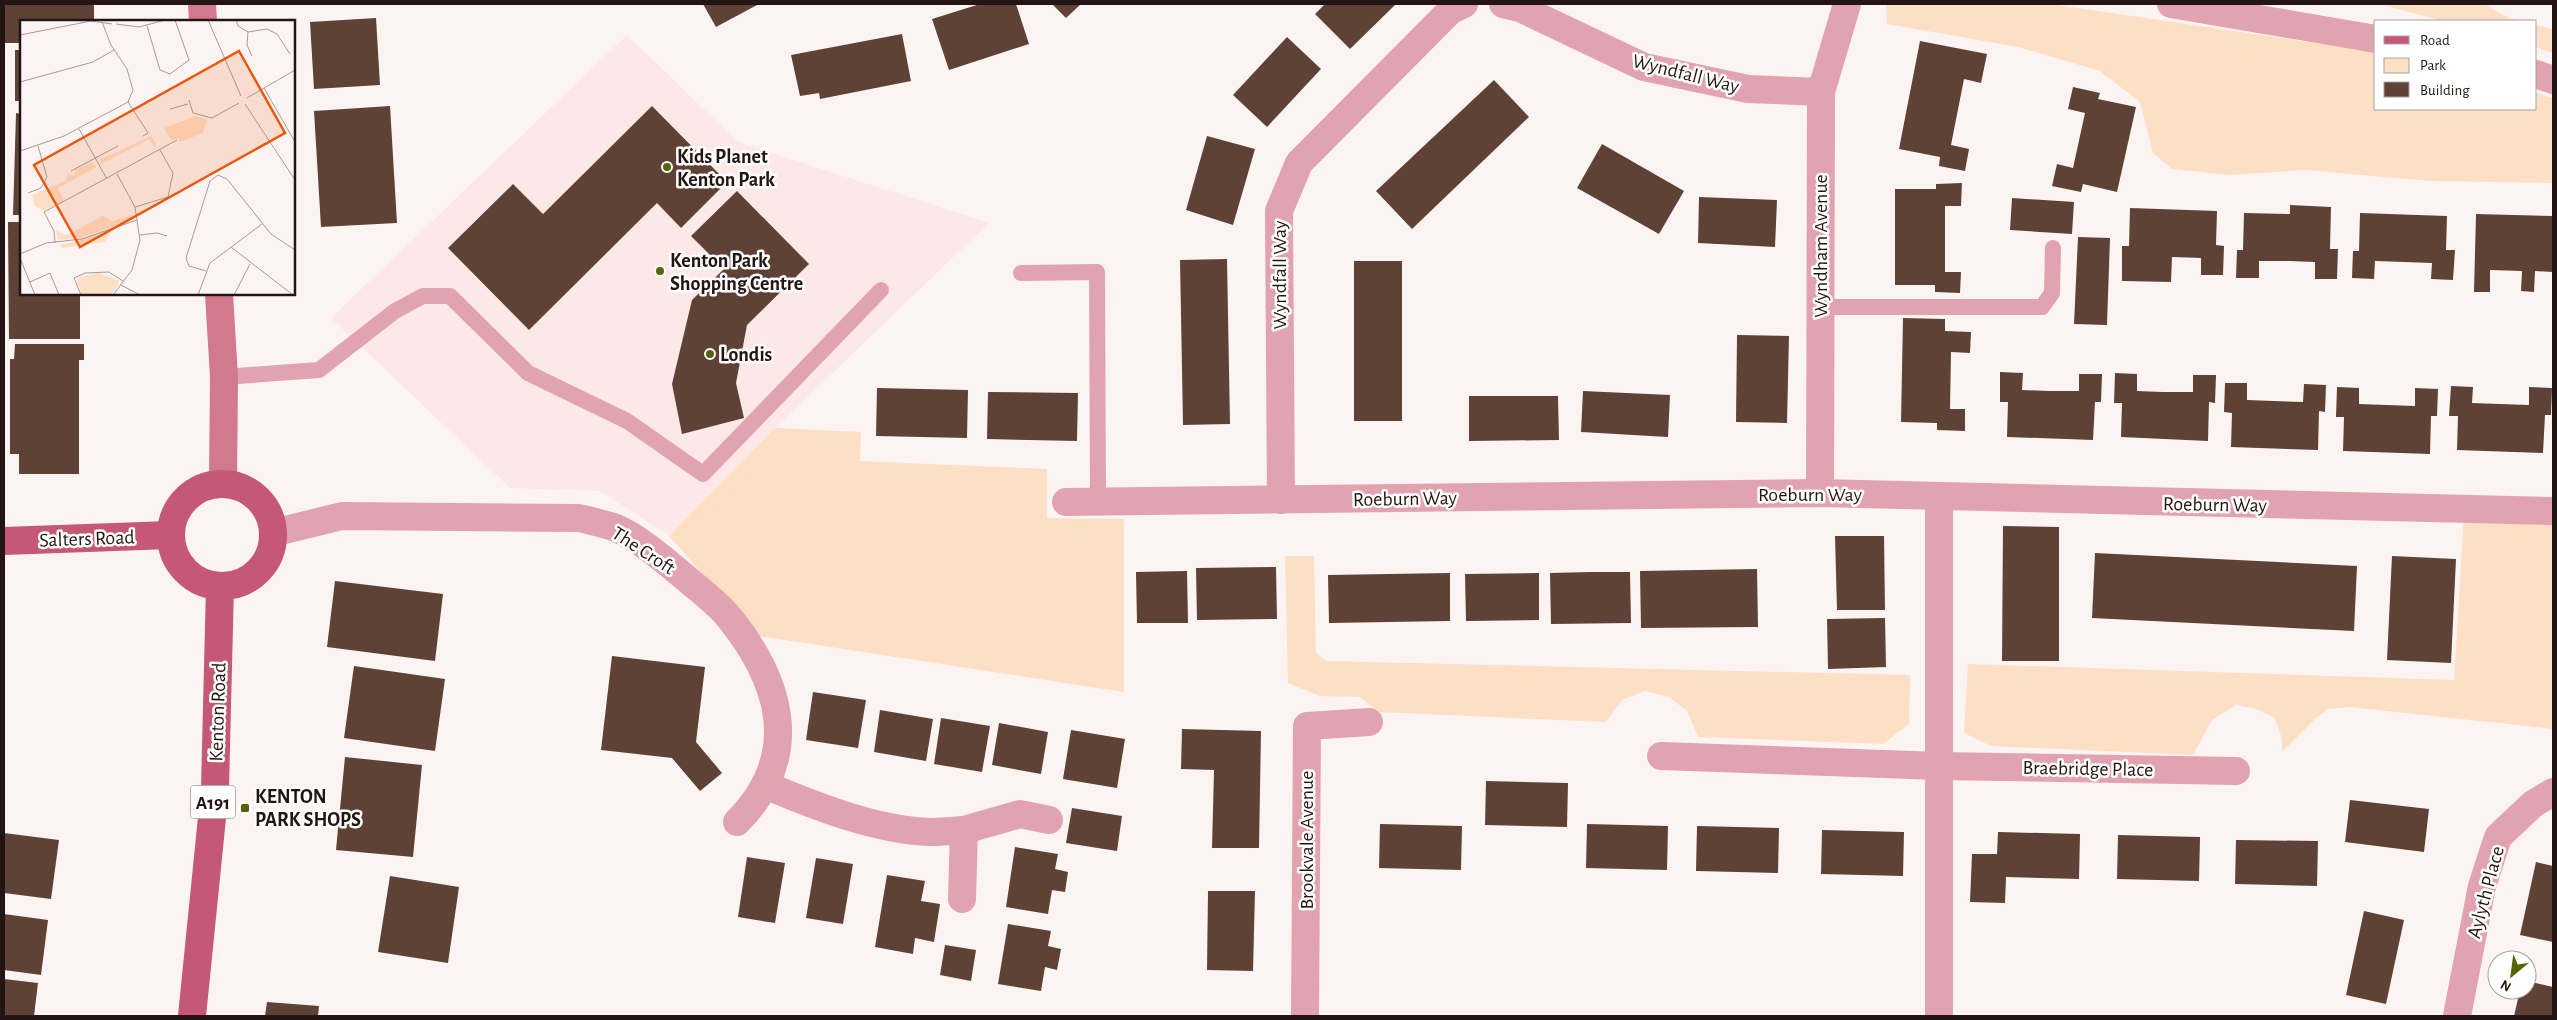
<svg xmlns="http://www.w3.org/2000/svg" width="2557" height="1020" font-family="'Alegreya Sans',sans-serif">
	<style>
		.built { fill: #fce8e6 }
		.green { fill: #fddfc6 }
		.building { fill: #5f4236 }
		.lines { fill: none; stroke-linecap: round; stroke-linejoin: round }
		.lane { stroke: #e1a3af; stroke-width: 16 }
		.street { stroke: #e1a3af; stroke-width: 28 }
		.secondary { stroke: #d2798d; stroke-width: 28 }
		.primary { stroke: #c45875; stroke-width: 28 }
		.poi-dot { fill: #566409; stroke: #fff; stroke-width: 2 }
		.labels { text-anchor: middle; stroke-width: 5; stroke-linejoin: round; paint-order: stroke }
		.shield { fill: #fff; stroke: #655b5a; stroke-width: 1 }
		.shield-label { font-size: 19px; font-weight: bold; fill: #231514 }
		.street-label { font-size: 20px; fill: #231514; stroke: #fff }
		.poi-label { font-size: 20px; font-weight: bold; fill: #231514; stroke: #fff; text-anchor: start }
		.inset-road { fill: none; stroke: #a59b9a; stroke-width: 1 }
		.view { fill: #e8590c; fill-opacity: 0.15; stroke: #e8590c; stroke-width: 2.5 }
		.inset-edge { fill: none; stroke: #231514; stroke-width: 2.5 }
	</style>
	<rect width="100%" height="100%" fill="#fcf4f3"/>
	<path class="built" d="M627,35L738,142L989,223L775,428L669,536L600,491L510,488L331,318Z"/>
	<g class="green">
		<path d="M1886,4H2051L2376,52V109H2536V93L2553,98V183L2429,181L2306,170L2230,175L2172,169L2153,153L2140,102L2100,71L2018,47L1887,24Z"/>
		<path d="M2379,4H2484L2509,18L2523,21H2443Z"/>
		<path d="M2536,25L2553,29V53L2536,47Z"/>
		<path d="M775,428L861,432L860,461L1047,469V518L1124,519V692L758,636L669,536Z"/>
		<path d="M2464,514L2553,519V729L2350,707L2328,709L2317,717L2282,752V739L2275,718L2256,709L2236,705L2212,720L2193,755L1991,746L1964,733L1968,664L2454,680Z"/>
		<path d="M1285,556H1314L1316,653L1326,661L1910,675L1909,724L1883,744L1698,737L1687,711L1669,697L1645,691L1622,700L1606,722L1378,712L1360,697L1320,696L1288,683Z"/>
	</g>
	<g class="building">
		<path d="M4,4H94V21H21V43H5Z"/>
		<path d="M703,4H759L716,27Z"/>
		<path d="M980,4H1016L1029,44L949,70L932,19Z"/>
		<path d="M1052,4H1081L1066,18Z"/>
		<path d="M1325,4H1396L1350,49L1315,14Z"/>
		<path d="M376,18L380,85L314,89L310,22Z"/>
		<path d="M902,34L911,81L820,99L819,93L800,96L791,55Z"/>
		<path d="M1287,37L1321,69L1267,127L1233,95Z"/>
		<path d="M1920,41L1987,54L1981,83L1964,79L1951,145L1969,149L1965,171L1939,166L1940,157L1899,149Z"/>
		<rect x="15" y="50" width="6" height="51"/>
		<path d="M1494,80L1529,117L1412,229L1376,191Z"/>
		<path d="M2073,87L2100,93L2098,99L2136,107L2117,192L2083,184L2081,192L2052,186L2057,164L2073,168L2085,113L2068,109Z"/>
		<path d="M390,106L397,223L321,227L314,111Z"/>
		<path d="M652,106L727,182L681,228L657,203L529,330L448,248L513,184L543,214Z"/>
		<path d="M16,113L21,114V215H13Z"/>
		<path d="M1207,136L1255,149L1233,225L1186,210Z"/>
		<path d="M1602,144L1684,191L1659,234L1577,188Z"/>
		<path d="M1962,183L1961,206H1945V272H1961L1960,293L1935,292V285H1895V189H1936V184Z"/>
		<path d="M737,191L809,264L747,325L736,383L744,418L682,434L672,384L692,300L724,269L691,236Z"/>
		<path d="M1699,197L1777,200L1775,247L1698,243Z"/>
		<path d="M2012,198L2074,202L2072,234L2010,230Z"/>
		<path d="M2290,205L2331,207L2330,249H2338L2337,279H2315V262L2289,261H2259V278H2236L2237,250H2243L2244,213L2290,214Z"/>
		<path d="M2130,208L2217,211L2216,245L2224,246L2223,275H2201V258L2172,257L2171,282L2122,281V246H2129Z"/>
		<path d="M2360,213L2447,216L2446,250H2455L2453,280L2431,279L2432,263L2375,261L2374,279L2352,278L2353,251H2359Z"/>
		<path d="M2476,214L2553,216V272L2535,271L2534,292L2521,291L2522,271L2490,270V292H2474Z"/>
		<path d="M8,222H21V294H80V339H9Z"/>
		<path d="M2078,237L2110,238L2107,325L2074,324Z"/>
		<path d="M1227,259L1230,424L1183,425L1180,260Z"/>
		<rect x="1354" y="261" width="48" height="160"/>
		<path d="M1903,318L1945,319V331L1971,332L1970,353L1951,352L1950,409H1965V431L1937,430V423L1901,422Z"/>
		<path d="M1737,335L1789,336L1787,423L1736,422Z"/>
		<path d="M15,344H84V360H79V474H19V454H10V359H14Z"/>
		<path d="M2000,372L2023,373L2022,390L2049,391H2079V374H2102L2101,402H2095L2093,440L2007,437L2008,402H2000Z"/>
		<path d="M2115,373L2137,374V391L2163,392H2193V375H2216L2215,403L2209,402L2208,441L2121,437L2122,403H2114Z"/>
		<path d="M2225,383H2247V400L2303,402L2304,384L2326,385L2325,412L2319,411L2318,450L2231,447L2232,413L2224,412Z"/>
		<path d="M2451,386L2473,387L2472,403L2529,405V387L2552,388L2551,415H2545L2543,453L2457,450L2458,416H2449Z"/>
		<path d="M2337,387L2359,388V404L2415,406V388L2438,389L2437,416H2431L2430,454L2343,451L2344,417H2336Z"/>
		<path d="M877,388L968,390L967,438L876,436Z"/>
		<path d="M1583,391L1670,395L1668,437L1581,432Z"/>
		<path d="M988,392L1078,393L1077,441L987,439Z"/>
		<path d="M1469,396H1558L1559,440L1469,441Z"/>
		<path d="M2003,526L2059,527V661H2002Z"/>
		<path d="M1835,536H1884L1885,610H1837Z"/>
		<path d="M2095,553L2357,566L2354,631L2092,618Z"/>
		<path d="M2392,556L2456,559L2451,663L2387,660Z"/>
		<path d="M1276,567L1277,619L1197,620L1196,568Z"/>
		<path d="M1757,569L1758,627L1641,628L1640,571Z"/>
		<path d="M1187,571L1188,623H1137L1136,572Z"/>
		<path d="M1590,572H1630L1631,623L1551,624L1550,573Z"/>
		<path d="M1450,573V621L1329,623L1328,575Z"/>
		<path d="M1539,573V620L1466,621L1465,574Z"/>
		<path d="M335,581L443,594L435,661L327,647Z"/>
		<path d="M1885,618L1886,667L1828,669L1827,619Z"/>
		<path d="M612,656L705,667L696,742L722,773L700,791L672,758L601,750Z"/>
		<path d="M354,666L445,679L435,751L344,738Z"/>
		<path d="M813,692L866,700L858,748L806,740Z"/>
		<path d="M880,710L933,719L926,761L874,752Z"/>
		<path d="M941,718L990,726L982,772L934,764Z"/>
		<path d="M999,723L1048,732L1041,774L992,765Z"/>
		<path d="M1182,729L1261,731L1259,848H1212L1214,770L1181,769Z"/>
		<path d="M1071,730L1125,739L1117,788L1063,779Z"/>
		<path d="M345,757L422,765L413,857L336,850Z"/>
		<path d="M1486,781L1568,783L1567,827L1485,825Z"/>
		<path d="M2350,800L2429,809L2424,852L2345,842Z"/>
		<path d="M1072,808L1122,816L1117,851L1066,843Z"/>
		<path d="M1380,824L1462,826L1461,870L1379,868Z"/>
		<path d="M1587,824L1668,826L1667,870L1586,868Z"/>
		<path d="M1697,826L1779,828L1778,873L1696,871Z"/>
		<path d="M1822,830L1904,832L1903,876L1821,874Z"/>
		<path d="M1998,832L2080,834L2079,879L2006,877L2005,903L1970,902L1972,854H1997Z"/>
		<path d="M4,833L59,840L51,899L4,893Z"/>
		<path d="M2118,835L2200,837L2199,881L2117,879Z"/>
		<path d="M2236,840L2318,841L2317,886L2235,884Z"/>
		<path d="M1015,847L1058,854L1055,869L1068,872L1065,892L1052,890L1048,914L1006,907Z"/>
		<path d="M747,857L785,863L775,923L738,917Z"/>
		<path d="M816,858L853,864L843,924L806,918Z"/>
		<path d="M2536,862L2553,866V942L2520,935Z"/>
		<path d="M887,875L925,881L921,901L940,904L934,942L915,938L913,954L875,947Z"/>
		<path d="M390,876L459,887L448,963L378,952Z"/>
		<path d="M1208,891H1255L1253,971L1207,970Z"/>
		<path d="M2364,911L2404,920L2386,1004L2346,995Z"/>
		<path d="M4,914L48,920L41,975L4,970Z"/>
		<path d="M1008,924L1051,931L1048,946L1061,949L1057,970L1045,967L1041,991L998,984Z"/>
		<path d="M945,945L976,950L971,981L940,975Z"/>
		<path d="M4,979L38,983L34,1016H4Z"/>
		<path d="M2527,981L2553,987V1016H2514L2520,990H2527Z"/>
		<path d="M267,1002L319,1006L318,1016H265Z"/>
	</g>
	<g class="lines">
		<g class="lane">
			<path d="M1021,273L1097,272L1098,501"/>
			<path d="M1819,307H2042L2052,293L2053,248"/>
			<path d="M224,377L319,370L395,311L423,296H450L528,373L627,421L703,474L881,290"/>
		</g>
		<g class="street">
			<path d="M1503,4L1520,8L1644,67L1748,89L1821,92"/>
			<path d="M2171,4L2376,39"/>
			<path d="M2536,74L2553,80"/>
			<path d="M1820,493L1821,92L1847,4"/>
			<path d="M1281,500L1279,211L1299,163L1451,10L1464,4"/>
			<path d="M1066,502L1820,493L2553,511"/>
			<path d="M273,533L342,516L579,518C591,521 605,524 616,528C638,537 669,564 687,579C702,592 720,605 732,621C783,686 801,758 737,822"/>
			<path d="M1661,756L1940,766L2236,771"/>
			<path d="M765,785C815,806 875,830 930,832C941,832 953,831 964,830"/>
			<path d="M962,899L964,830L1020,814L1049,820"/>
			<path d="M1305,1016L1307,726L1369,722"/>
			<path d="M1939,1016V497"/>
			<path d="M2457,1016L2482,886L2498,837L2533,804L2553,792"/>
		</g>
		<g class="secondary">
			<path d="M202,4L203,21"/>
			<path d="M219,294L224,377L223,483"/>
		</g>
		<g class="primary">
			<circle cx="222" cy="535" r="51"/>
			<path d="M4,541L170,535"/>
			<path d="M192,1016L215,788L220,586"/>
		</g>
	</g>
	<g class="poi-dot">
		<circle cx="667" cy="167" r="5"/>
		<circle cx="660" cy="271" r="5"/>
		<circle cx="710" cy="354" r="5"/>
		<rect x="240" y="803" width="10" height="10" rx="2.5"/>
	</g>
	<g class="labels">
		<rect class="shield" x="190.5" y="785.5" width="45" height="33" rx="4"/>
		<g class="shield-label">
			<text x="213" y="809">A191</text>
		</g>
		<g class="street-label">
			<text transform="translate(1686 73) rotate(14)" y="7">Wyndfall Way</text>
			<text transform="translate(1820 246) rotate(-90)" y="7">Wyndham Avenue</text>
			<text transform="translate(1279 275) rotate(-90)" y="7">Wyndfall Way</text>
			<text x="1810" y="501">Roeburn Way</text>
			<text transform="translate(1405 498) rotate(-1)" y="7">Roeburn Way</text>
			<text transform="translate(2215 504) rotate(1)" y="7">Roeburn Way</text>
			<text transform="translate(87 538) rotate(-2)" y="7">Salters Road</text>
			<text transform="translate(644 550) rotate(33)" y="7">The Croft</text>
			<text transform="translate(217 712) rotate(-88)" y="7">Kenton Road</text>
			<text transform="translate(2088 768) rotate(1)" y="7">Braebridge Place</text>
			<text transform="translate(1306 840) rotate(-90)" y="7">Brookvale Avenue</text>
			<text transform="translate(2485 892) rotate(-75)" y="7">Aylyth Place</text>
		</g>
		<g class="poi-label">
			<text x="677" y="163">Kids Planet<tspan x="677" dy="23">Kenton Park</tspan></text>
			<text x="670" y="267">Kenton Park<tspan x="670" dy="23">Shopping Centre</tspan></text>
			<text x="720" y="361">Londis</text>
			<text x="255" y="803">KENTON<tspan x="255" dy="23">PARK SHOPS</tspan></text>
		</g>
	</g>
	<g transform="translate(20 20)">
		<rect width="275" height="275" fill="#fcf4f3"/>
		<path d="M176,96L187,100L183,113L160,122L158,118L151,121L144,108ZM131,116L137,126L135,127L129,119L81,144L79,140ZM72,142L77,147L38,168L44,181L24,191L15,186L12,175L45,161L48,154L54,156L55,150ZM112,195V200L60,218L38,220L37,217L36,210L46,215L83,196L93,201ZM91,212L85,222L42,228L40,225ZM79,253L98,260L99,264L91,275H62L57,263L59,257Z" fill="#fddfc6"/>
		<path class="inset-road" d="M188,0L221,76M216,0L218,6L228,12L247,9L257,14L270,34M82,2L91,25L107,49L113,70L108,82L128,113L123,116M96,4L119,7L145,0M127,6L140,50L150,54L169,40L155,0M228,12L227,25L232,36M0,15L71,1L92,4M0,62L73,42L94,30M244,68L275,122M227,78L275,50M169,80L173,93L192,98L219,83M225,84L275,160M150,89L168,84M59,109L87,159M0,131L44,116L108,82M51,151L98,126M8,173L21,168L27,157L18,126M115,187L148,177L153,153L140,130M120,215L137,213L147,216M35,223L34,211L24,192L157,120M211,227L273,275M0,234L26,223L62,219L117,200M0,238L15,275M186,251L169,246L166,238L190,161L198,155L207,159L251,214L275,230M10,262L30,253L39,275M101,265L120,275M61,275L54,258L65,253L89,252L103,261M93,275L112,250L120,220L115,187L97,154M178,275L190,243L242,204M214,275L230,244"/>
		<path class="view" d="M219,31L265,113L60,227L14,145Z"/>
		<rect width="275" height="275" class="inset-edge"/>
	</g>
	<rect width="2557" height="1020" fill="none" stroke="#231514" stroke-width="10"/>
	<rect x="2374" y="20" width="162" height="90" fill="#ffffff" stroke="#a7a1a1"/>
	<rect x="2384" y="36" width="25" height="8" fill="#c45875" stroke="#a7a1a1"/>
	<text x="2420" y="45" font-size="15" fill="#231514">Road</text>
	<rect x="2384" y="58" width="25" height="15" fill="#fddfc6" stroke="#a7a1a1"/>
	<text x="2420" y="70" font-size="15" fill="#231514">Park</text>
	<rect x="2384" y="82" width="25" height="15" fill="#5f4236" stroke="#a7a1a1"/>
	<text x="2420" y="95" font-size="15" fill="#231514">Building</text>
	<g transform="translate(2512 975) rotate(209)"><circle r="24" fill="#ffffff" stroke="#a7a1a1"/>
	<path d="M0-4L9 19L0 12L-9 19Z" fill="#566409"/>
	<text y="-8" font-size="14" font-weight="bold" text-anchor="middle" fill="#231514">N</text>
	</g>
</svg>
